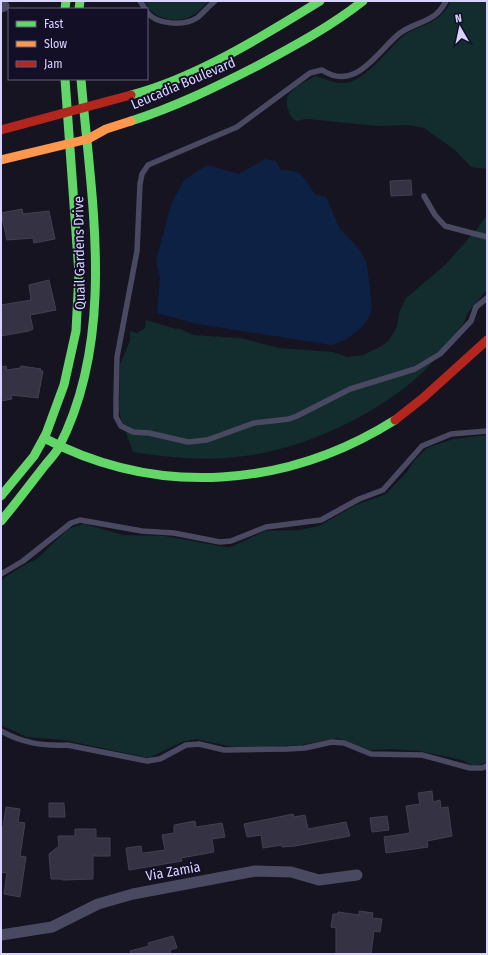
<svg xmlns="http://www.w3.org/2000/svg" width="488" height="955" font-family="'Fira Sans Condensed',sans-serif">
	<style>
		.green { fill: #132c2d }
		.water { fill: #0d2144 }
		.building { fill: #343243; stroke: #433f54 }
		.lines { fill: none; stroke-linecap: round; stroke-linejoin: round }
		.lane { stroke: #4a4962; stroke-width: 5.5 }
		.street { stroke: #4a4962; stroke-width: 11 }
		.fast { stroke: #63d668; stroke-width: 9 }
		.slow { stroke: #ff974d; stroke-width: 9 }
		.jam { stroke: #b3261e; stroke-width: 9 }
		.labels { text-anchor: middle; stroke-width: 4; stroke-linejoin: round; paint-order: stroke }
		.street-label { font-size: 14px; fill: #d9d4ff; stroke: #130f26 }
	</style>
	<rect width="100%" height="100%" fill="#161421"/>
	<g class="green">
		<path d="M144,1H209C205,5 200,10 195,14C179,25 152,20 144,1Z"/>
		<path d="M451,1H487V169L471,167L455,150L424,128L409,125L379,126L306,119L296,121C288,115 286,106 287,96L296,87L315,76C324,78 332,83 342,83C364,84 388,49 403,36C422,23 440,25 451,1Z"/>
		<path d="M487,214V290L467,314L464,323C450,339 437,359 421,374C372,419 293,454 226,458C195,460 164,457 133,452L120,416L119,407L120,365L130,341V331L137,333L145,328L146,320L176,329L178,328L193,335L240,338L279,348L333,352L347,357L363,355L382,346L389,340L397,327L399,313L406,298L445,265L478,228Z"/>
		<path d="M487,435V763L473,766L462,760L420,751L390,749L369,750L338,738L302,745L268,747H233L196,739L182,742L149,758L64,740L27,737L1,725V580L24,565L37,559L68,529L80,525L85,524L123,535L165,536L225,547H231L265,531L300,530L319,526L356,505L386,494L407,472L414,461L427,448L453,439Z"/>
	</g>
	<path class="water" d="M265,159L276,161L281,170C302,169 304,178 315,194L326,197L340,229L359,249L367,264L372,307L370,315L363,326L347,339L332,345L197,324L157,313L160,279L156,261L171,205L184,180L207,165L239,174Z"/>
	<g class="building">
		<path d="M411,180L412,195L391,196L390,181Z"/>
		<path d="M22,209L23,214L49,211L55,239L34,243L33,238L7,240L1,213Z"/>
		<path d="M49,280L56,310L30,315L33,329L29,331L1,336V305L31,300L29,285Z"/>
		<path d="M6,366L7,370L20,368L21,366L41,369L40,371H43L38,398L11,395L12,399L1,401V367Z"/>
		<path d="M432,791L433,802L440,800L441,808L448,807L452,836L427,841L428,847L386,853L384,837L410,833L406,806L420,804L418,793Z"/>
		<path d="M49,803H64L65,817H49Z"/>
		<path d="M6,807L20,809L18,822L25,823L20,856L26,857L20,897L4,894L7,873L1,872V826L3,827Z"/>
		<path d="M293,814L294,817L305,815L308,829L346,822L350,836L295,846L282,847V845L263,848L261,835L247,837L244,824Z"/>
		<path d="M387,816L389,830L372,832L370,818Z"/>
		<path d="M195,821L196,827L222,823L225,837L212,839L214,852L181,858L182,861L129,870L126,848L141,846L142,853H144L165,850L162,835L174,833V825Z"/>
		<path d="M75,829H96V838H110V856H93V879L62,880V879H51L49,854L59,846L58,836H75Z"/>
		<path d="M359,911L373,913L372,918L382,919L380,932L374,931L371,954H336V928L331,927L333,914H338V912L359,915Z"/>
		<path d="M173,936L177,948L170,950L171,954H131L130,951L149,946L148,943Z"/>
	</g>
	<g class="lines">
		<g class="lane">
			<path d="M140,1L145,9"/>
			<path d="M446,1C435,23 419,20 400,33C378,50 356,93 322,70L310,73L237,127L148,165L142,174L140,184L137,251L117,357L116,398V417L121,426L133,432L149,433L188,442L207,440L254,423L289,419L297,416L350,389L415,369L440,354L471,321L476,307L487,298"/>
			<path d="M147,12C156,25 184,26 197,18C203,13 209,6 215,1"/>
			<path d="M424,196L435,215L445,226L487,237"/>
			<path d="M1,574L23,561L71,523L80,520L142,531L174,533L220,542L231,541L266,527L321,520L359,499L383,490L422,446L451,434L487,431"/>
			<path d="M1,731C22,743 42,746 67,745L147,761L160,759L186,745L199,744L224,750L288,749L305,748L332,742L344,743L371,754L422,755L470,768H482L487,766"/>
		</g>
		<g class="street">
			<path d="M1,7L4,6"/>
			<path d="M1,935L52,927L98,904L133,894L255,871L291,872L319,880L357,875"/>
		</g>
		<g class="fast">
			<path d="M65,9L66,1"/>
			<path d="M79,9L80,1"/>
			<path d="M131,95C194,79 265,35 320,1"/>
			<path d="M131,121C175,107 216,87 257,66C294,46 330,27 363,1"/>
			<path d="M44,438C158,498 287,488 395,420"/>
			<path d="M1,496L34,456L46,434L64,385L76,331L79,274L65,79"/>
			<path d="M1,521C17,502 31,483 46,464C51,458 56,453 59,447C117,334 91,199 81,79"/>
		</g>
		<path class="slow" d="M1,160L88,139L106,129L131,121"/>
		<g class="jam">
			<path d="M1,130L131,95"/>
			<path d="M395,420L423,398L487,340"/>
		</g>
	</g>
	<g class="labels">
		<g class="street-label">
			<text transform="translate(183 83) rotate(-23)" y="5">Leucadia Boulevard</text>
			<text transform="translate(79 253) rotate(-91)" y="5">Quail Gardens Drive</text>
			<text transform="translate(173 871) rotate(-10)" y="5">Via Zamia</text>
		</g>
	</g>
	<rect width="488" height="955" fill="none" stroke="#d9d4ff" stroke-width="4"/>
	<rect x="8" y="8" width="140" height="72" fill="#130f26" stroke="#625e7d"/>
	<rect x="16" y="21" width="20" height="6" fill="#63d668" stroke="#625e7d"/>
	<text x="44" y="28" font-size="12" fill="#d9d4ff">Fast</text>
	<rect x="16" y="41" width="20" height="6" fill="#ff974d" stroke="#625e7d"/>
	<text x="44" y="48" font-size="12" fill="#d9d4ff">Slow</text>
	<rect x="16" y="61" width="20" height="6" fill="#b3261e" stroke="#625e7d"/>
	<text x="44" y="68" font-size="12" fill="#d9d4ff">Jam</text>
	<g transform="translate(460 28) rotate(351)" stroke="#130f26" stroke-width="3" paint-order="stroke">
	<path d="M0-3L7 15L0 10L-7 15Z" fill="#d9d4ff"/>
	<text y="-6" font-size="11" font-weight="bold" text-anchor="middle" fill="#d9d4ff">N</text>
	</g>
</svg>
